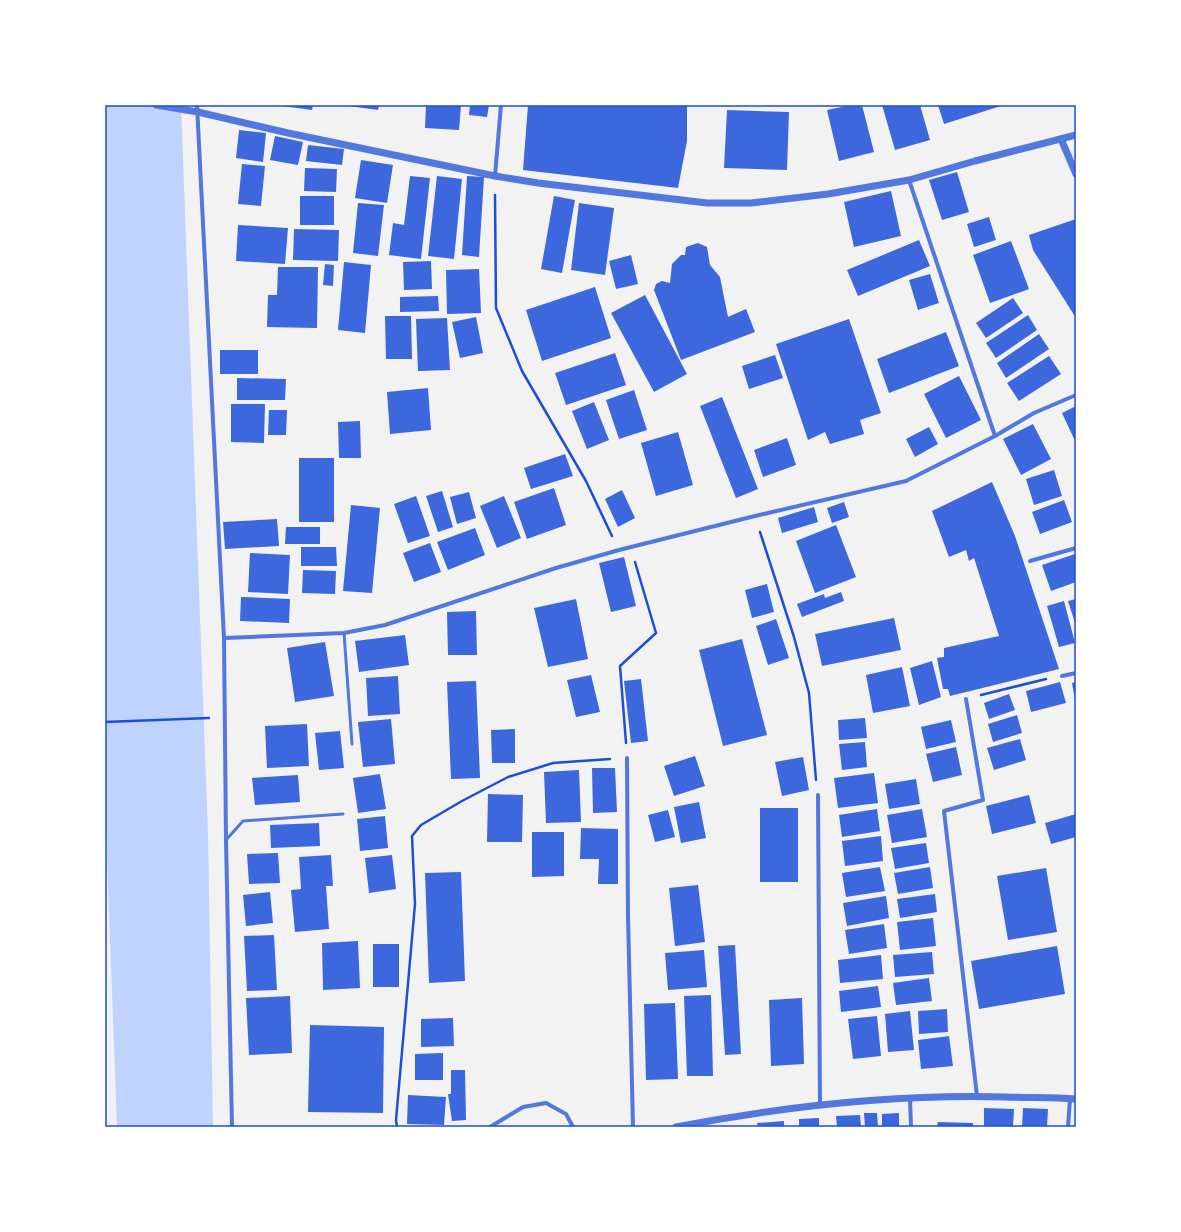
<svg xmlns="http://www.w3.org/2000/svg" width="1181" height="1232" font-family="'Fira Sans Condensed',sans-serif">
	<style>
		.water { fill: #bfd3fe }
		.building { fill: #3d67dc }
		.lines { fill: none; stroke-linecap: round; stroke-linejoin: round }
		.path { stroke: #1d4ed8; stroke-width: 2.5 }
		.service { stroke: #5277de; stroke-width: 3 }
		.minor { stroke: #5277de; stroke-width: 4 }
		.tertiary { stroke: #5277de; stroke-width: 7 }
		.neatline { fill: none; stroke: #1d4ed8; stroke-width: 1.5 }
	</style>
	<rect width="100%" height="100%" fill="#f2f2f2"/>
	<path class="water" d="M105,105H181L208,834L213,1127H117L105,805Z"/>
	<g class="building">
		<path d="M282,105H313L312,110L282,106Z"/>
		<path d="M349,105H379L378,110L349,106Z"/>
		<path d="M426,105H461L459,130L425,128Z"/>
		<path d="M470,105H489L487,117L469,115Z"/>
		<path d="M528,105H687V141L678,188L523,170Z"/>
		<path d="M851,105H862L874,152L839,161L827,110Z"/>
		<path d="M882,105H920L930,140L895,150Z"/>
		<path d="M938,105H1004L944,124Z"/>
		<path d="M727,110L789,112L787,170L724,168Z"/>
		<path d="M239,130L266,133L263,162L236,158Z"/>
		<path d="M275,136L303,142L298,165L270,160Z"/>
		<path d="M308,145L344,149L342,165L306,161Z"/>
		<path d="M361,160L393,165L387,203L355,198Z"/>
		<path d="M242,164L265,166L261,206L238,204Z"/>
		<path d="M305,168L337,169L336,192L304,191Z"/>
		<path d="M957,172L969,212L942,220L929,180Z"/>
		<path d="M410,176L430,178L421,259L389,255L393,223L404,225Z"/>
		<path d="M437,176L462,179L454,259L428,256Z"/>
		<path d="M467,176L484,177L479,257L462,255Z"/>
		<path d="M891,191L901,236L854,247L844,202Z"/>
		<rect x="300" y="196" width="34" height="29"/>
		<path d="M554,196L575,200L562,273L541,269Z"/>
		<path d="M358,203L384,205L378,256L353,253Z"/>
		<path d="M579,203L614,208L605,275L571,270Z"/>
		<path d="M989,217L996,240L974,247L967,224Z"/>
		<path d="M1076,219V318L1033,250L1029,235Z"/>
		<path d="M238,225L288,228L285,264L236,261Z"/>
		<path d="M294,229L339,230L338,261L293,260Z"/>
		<path d="M919,240L930,266L858,296L847,270Z"/>
		<path d="M1011,241L1029,289L990,303L973,255Z"/>
		<path d="M698,243L707,247L710,265L720,277L728,317L746,309L755,332L681,360L654,290L656,284L662,281L670,283L672,264L681,255H685L686,247Z"/>
		<path d="M631,255L638,284L616,289L609,261Z"/>
		<path d="M431,261L432,289L404,290L403,262Z"/>
		<path d="M344,262L371,265L365,333L338,330Z"/>
		<path d="M325,264L334,265L333,286L323,285Z"/>
		<path d="M278,267H318L317,328L267,327L268,295H277Z"/>
		<path d="M479,269L481,313L447,314L446,270Z"/>
		<path d="M930,274L939,303L918,310L909,280Z"/>
		<path d="M595,287L611,338L542,361L526,310Z"/>
		<path d="M645,295L687,374L654,392L611,313Z"/>
		<path d="M438,296L439,311L400,312V297Z"/>
		<path d="M1013,298L1023,313L986,338L976,323Z"/>
		<path d="M1028,315L1037,330L996,358L986,343Z"/>
		<path d="M385,316H411L412,359H386Z"/>
		<path d="M476,317L483,353L460,358L452,322Z"/>
		<path d="M447,318L450,370L418,371L416,319Z"/>
		<path d="M849,319L881,413L860,420L864,434L830,444L825,432L808,440L776,344Z"/>
		<path d="M946,332L959,366L889,393L877,359Z"/>
		<path d="M1039,334L1049,349L1006,378L997,363Z"/>
		<rect x="220" y="350" width="38" height="24"/>
		<path d="M615,353L626,385L566,405L555,373Z"/>
		<path d="M775,355L783,378L749,389L742,366Z"/>
		<path d="M1049,356L1061,374L1019,401L1007,383Z"/>
		<path d="M959,376L981,420L946,438L924,394Z"/>
		<path d="M237,378L286,379L285,400H237Z"/>
		<path d="M428,388L431,430L390,434L387,392Z"/>
		<path d="M634,390L647,430L619,439L606,400Z"/>
		<path d="M722,397L758,489L736,498L700,406Z"/>
		<path d="M594,402L609,440L587,449L572,411Z"/>
		<path d="M231,404H265L264,443L231,442Z"/>
		<path d="M1076,406V443L1062,413Z"/>
		<path d="M269,410H287L286,435H268Z"/>
		<path d="M360,421L361,458H339L338,422Z"/>
		<path d="M1033,424L1051,459L1021,475L1003,439Z"/>
		<path d="M929,427L938,444L915,457L906,439Z"/>
		<path d="M678,432L693,485L656,496L641,443Z"/>
		<path d="M787,438L796,465L763,477L754,450Z"/>
		<path d="M565,454L573,476L531,489L524,468Z"/>
		<rect x="299" y="458" width="35" height="64"/>
		<path d="M1054,470L1062,496L1034,505L1026,479Z"/>
		<path d="M992,482L1015,536L1059,669L950,696L948,689H943L937,658L944,657V648L999,636L974,558L969,561L966,550L949,557L932,511Z"/>
		<path d="M554,488L566,525L527,539L514,502Z"/>
		<path d="M622,490L635,518L618,527L605,499Z"/>
		<path d="M442,491L453,527L438,532L426,496Z"/>
		<path d="M469,492L476,518L457,524L450,497Z"/>
		<path d="M416,496L430,536L408,543L394,504Z"/>
		<path d="M504,496L521,538L497,548L480,506Z"/>
		<path d="M1064,500L1072,522L1040,534L1032,512Z"/>
		<path d="M844,502L849,517L832,523L827,508Z"/>
		<path d="M351,505L380,508L372,593L343,591Z"/>
		<path d="M814,507L818,522L782,533L778,518Z"/>
		<path d="M277,519L279,546L225,549L223,522Z"/>
		<path d="M836,525L856,577L815,593L796,541Z"/>
		<path d="M286,527H320V544H285Z"/>
		<path d="M475,528L485,555L448,570L437,542Z"/>
		<path d="M430,543L441,572L414,582L403,553Z"/>
		<path d="M301,547H336L337,566H301Z"/>
		<path d="M250,553L290,555L288,594L248,592Z"/>
		<path d="M1075,554L1076,557V582L1051,591L1042,565Z"/>
		<path d="M624,557L636,606L611,612L599,563Z"/>
		<path d="M303,570L336,571L335,594L302,593Z"/>
		<path d="M767,584L774,612L752,618L745,590Z"/>
		<path d="M841,592L844,601L802,617L797,604L824,594L825,598Z"/>
		<path d="M241,597L290,599L289,623L240,621Z"/>
		<path d="M576,599L588,659L548,667L534,608Z"/>
		<path d="M1076,599V626L1068,601Z"/>
		<path d="M1064,601L1075,643L1059,647L1047,606Z"/>
		<path d="M476,611L477,655H448L447,612Z"/>
		<path d="M894,618L901,650L822,666L815,634Z"/>
		<path d="M776,619L789,658L768,665L756,626Z"/>
		<path d="M405,635L409,665L359,672L355,641Z"/>
		<path d="M742,639L767,735L723,746L699,650Z"/>
		<path d="M325,642L334,696L295,702L287,648Z"/>
		<path d="M932,661L941,697L919,705L910,668Z"/>
		<path d="M902,667L910,706L873,713L866,675Z"/>
		<path d="M591,675L600,712L576,717L567,680Z"/>
		<path d="M398,676L400,714L368,716L366,678Z"/>
		<path d="M641,679L648,741L631,743L624,681Z"/>
		<path d="M476,681L480,778L451,779L447,682Z"/>
		<path d="M1060,682L1066,703L1031,712L1026,691Z"/>
		<path d="M1076,682V700H1075L1072,683Z"/>
		<path d="M1009,694L1015,710L989,719L984,703Z"/>
		<path d="M1017,715L1022,733L993,742L988,724Z"/>
		<path d="M865,718L867,738L839,740L838,720Z"/>
		<path d="M391,719L395,764L363,767L358,722Z"/>
		<path d="M951,720L956,742L926,749L921,727Z"/>
		<path d="M307,724L309,766L267,768L265,726Z"/>
		<path d="M515,729V763H492L491,730Z"/>
		<path d="M340,731L344,768L319,770L315,733Z"/>
		<path d="M1020,739L1026,760L994,770L987,748Z"/>
		<path d="M865,742L867,767L842,770L839,744Z"/>
		<path d="M956,747L962,775L933,782L926,754Z"/>
		<path d="M695,756L705,786L674,796L664,766Z"/>
		<path d="M803,757L809,790L782,796L775,762Z"/>
		<path d="M592,768H615L617,812L593,813Z"/>
		<path d="M579,770L581,822L546,823L544,772Z"/>
		<path d="M874,773L878,803L838,808L834,778Z"/>
		<path d="M380,774L386,809L358,813L353,778Z"/>
		<path d="M298,775L300,802L255,805L252,778Z"/>
		<path d="M916,779L920,804L889,809L885,784Z"/>
		<path d="M488,794L523,795L522,842H487Z"/>
		<path d="M1029,795L1036,823L992,834L986,806Z"/>
		<path d="M699,802L706,838L681,843L674,807Z"/>
		<rect x="760" y="808" width="38" height="74"/>
		<path d="M877,809L880,831L842,837L839,815Z"/>
		<path d="M922,809L927,837L892,843L887,815Z"/>
		<path d="M668,810L675,837L655,842L648,815Z"/>
		<path d="M1076,814V837L1051,844L1045,823Z"/>
		<path d="M385,816L388,848L360,851L357,819Z"/>
		<path d="M319,823L320,846L271,848L270,825Z"/>
		<path d="M581,828L618,829V884H598L599,859H580Z"/>
		<path d="M532,832H564V876L532,877Z"/>
		<path d="M881,836L883,861L845,866L842,841Z"/>
		<path d="M926,843L929,863L895,869L891,848Z"/>
		<path d="M278,853L280,883L249,884L247,854Z"/>
		<path d="M331,855L333,886H326L329,929L295,932L291,890L301,889L299,857Z"/>
		<path d="M392,855L396,889L369,893L365,858Z"/>
		<path d="M880,867L885,891L846,897L842,873Z"/>
		<path d="M930,867L933,888L898,894L894,873Z"/>
		<path d="M1046,868L1057,932L1008,940L997,876Z"/>
		<path d="M461,872L465,981L429,983L425,873Z"/>
		<path d="M698,885L705,942L675,946L669,888Z"/>
		<path d="M270,892L273,923L246,926L243,895Z"/>
		<path d="M935,894L937,912L900,918L897,899Z"/>
		<path d="M886,896L889,918L847,926L843,903Z"/>
		<path d="M933,918L936,946L900,950L897,922Z"/>
		<path d="M884,924L887,948L849,954L845,930Z"/>
		<path d="M274,935L277,990L247,991L244,936Z"/>
		<path d="M358,941L360,988L323,990L322,943Z"/>
		<rect x="373" y="944" width="26" height="43"/>
		<path d="M735,945L741,1054L725,1055L718,946Z"/>
		<path d="M1057,946L1065,994L979,1009L971,961Z"/>
		<path d="M704,950L707,987L668,990L665,953Z"/>
		<path d="M932,952L934,974L895,977L893,955Z"/>
		<path d="M881,955L883,979L840,983L838,960Z"/>
		<path d="M929,978L932,1001L896,1005L893,983Z"/>
		<path d="M878,986L881,1007L841,1012L839,991Z"/>
		<path d="M711,995L713,1076H687L684,996Z"/>
		<path d="M290,996L292,1053L249,1055L246,998Z"/>
		<path d="M802,998L804,1064L771,1066L769,1000Z"/>
		<path d="M675,1003L678,1079L646,1080L644,1004Z"/>
		<path d="M947,1009L948,1032L919,1034L918,1011Z"/>
		<path d="M910,1011L914,1050L888,1052L885,1014Z"/>
		<path d="M877,1016L881,1056L853,1059L848,1019Z"/>
		<path d="M453,1018L454,1046L421,1047V1019Z"/>
		<path d="M310,1025L384,1027L383,1113L308,1112Z"/>
		<path d="M949,1036L953,1066L921,1069L918,1040Z"/>
		<path d="M443,1053V1080H415V1054Z"/>
		<path d="M451,1070H465L466,1120L452,1121L448,1094H451Z"/>
		<path d="M408,1095L446,1097L444,1125L407,1124Z"/>
		<path d="M984,1108L1014,1109L1013,1127H984Z"/>
		<path d="M1023,1108L1048,1109L1047,1127H1022Z"/>
		<path d="M864,1113H877L878,1127H865Z"/>
		<path d="M899,1113V1127H882V1114Z"/>
		<path d="M860,1115L861,1127H837L836,1116Z"/>
		<path d="M819,1118V1127H799V1119Z"/>
		<path d="M784,1121V1127H758L757,1123Z"/>
		<path d="M938,1122L973,1123V1127H937Z"/>
	</g>
	<g class="lines">
		<g class="path">
			<path d="M495,195L496,308L522,371L586,481L612,536"/>
			<path d="M760,532L794,637L809,693L816,780"/>
			<path d="M981,695L1046,679"/>
			<path d="M105,722L209,718"/>
			<path d="M626,743L620,666L656,633L635,562"/>
			<path d="M397,1127L396,1120L415,904L412,836L421,825L462,801L508,777L553,763L610,759"/>
		</g>
		<g class="service">
			<path d="M344,633L352,744"/>
			<path d="M226,840L243,821L343,814"/>
		</g>
		<g class="minor">
			<path d="M197,105L224,638L226,840L232,1127"/>
			<path d="M495,176L501,105"/>
			<path d="M909,180L995,436"/>
			<path d="M1030,561L1076,548"/>
			<path d="M224,638L344,633L385,625L556,568L619,550L755,516L906,481L995,436L1034,413L1076,395"/>
			<path d="M1062,676L1076,673"/>
			<path d="M966,699L983,800L944,811L977,1096"/>
			<path d="M627,758L628,916L633,1127"/>
			<path d="M818,795L820,1104"/>
			<path d="M910,1098L911,1127"/>
			<path d="M490,1127L523,1107L546,1103L566,1114L573,1127"/>
			<path d="M1068,1127L1070,1099"/>
		</g>
		<g class="tertiary">
			<path d="M156,105L198,112L288,133L495,176L538,183L707,203H751L828,194L909,180L975,161L1076,135"/>
			<path d="M1061,139L1076,174"/>
			<path d="M676,1127C785,1106 896,1094 1006,1097C1029,1098 1053,1097 1076,1099"/>
		</g>
	</g>
	<rect width="1181" height="1232" fill="none" stroke="#ffffff" stroke-width="212"/>
	<rect x="106" y="106" width="969" height="1020" class="neatline"/>
</svg>
